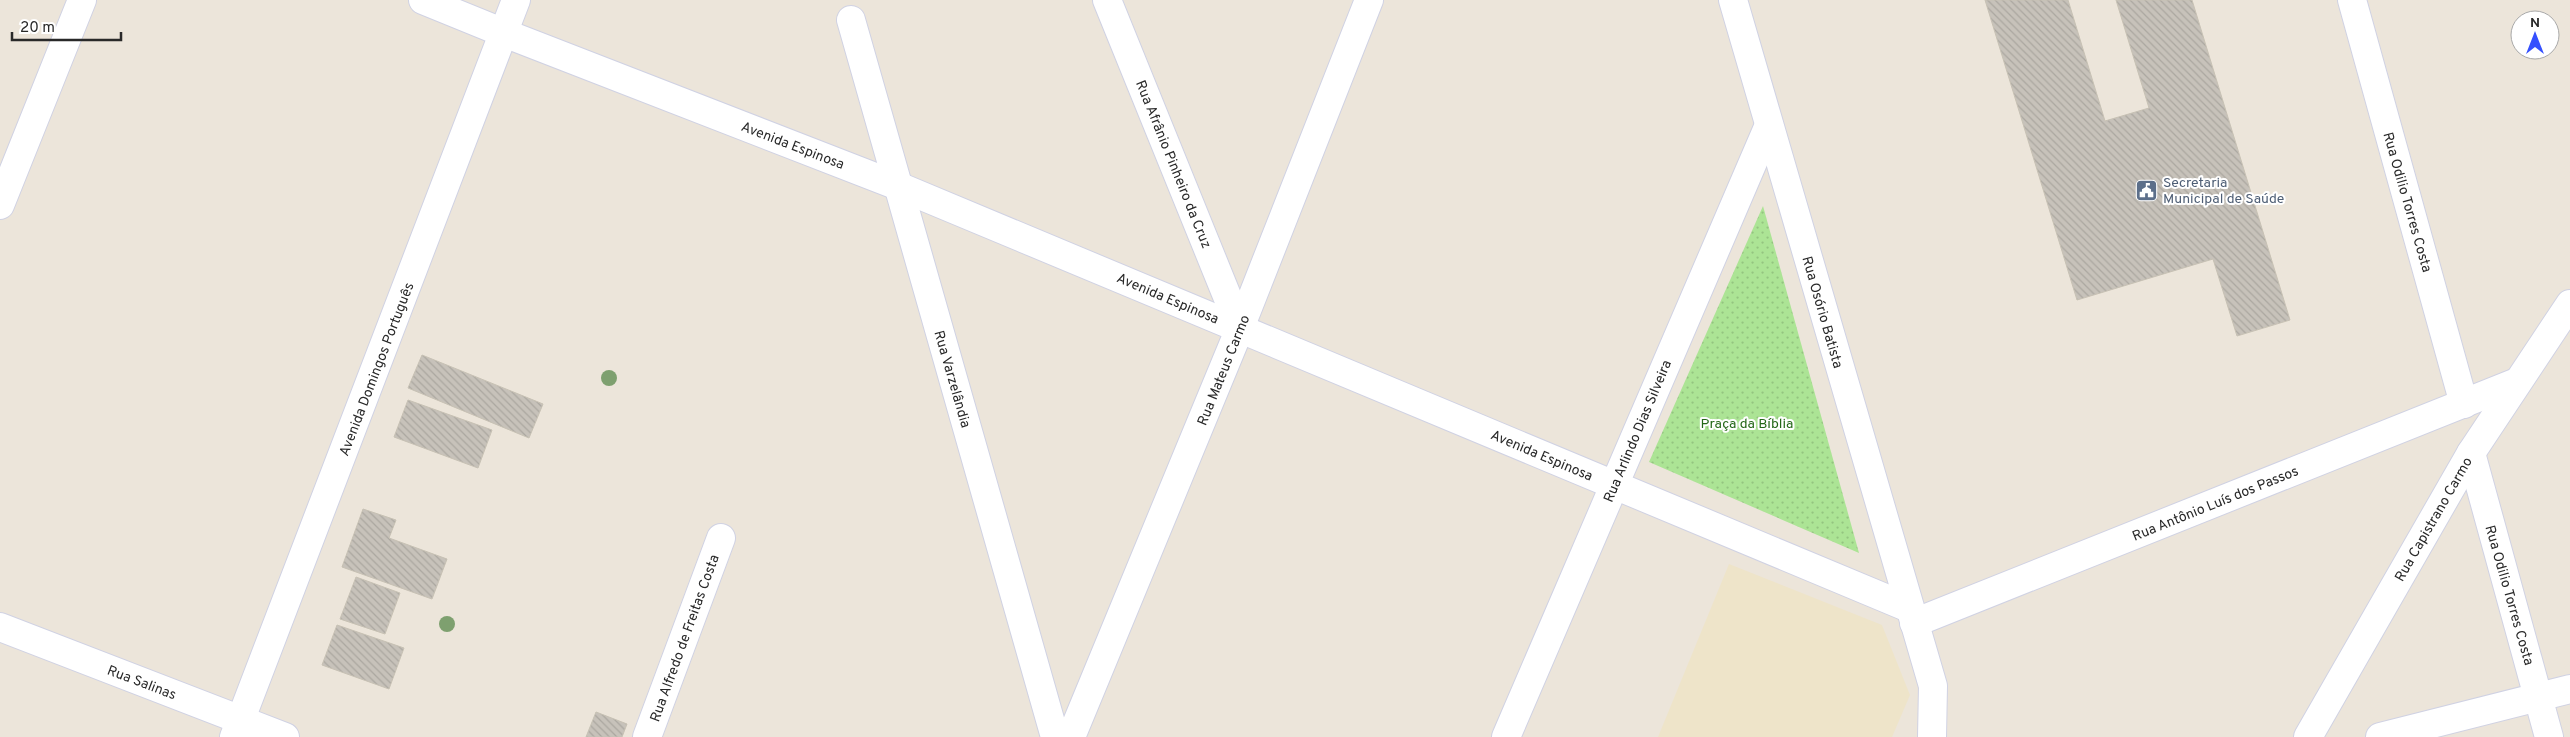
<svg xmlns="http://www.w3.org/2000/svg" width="2570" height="737" font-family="Overpass,sans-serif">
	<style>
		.education { fill: #eee4c9 }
		.park { fill: url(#park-dots) }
		.building { fill: url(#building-back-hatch); stroke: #c7c1b4 }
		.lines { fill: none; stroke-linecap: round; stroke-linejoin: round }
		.minor-casing { stroke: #d0d2e3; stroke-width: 30 }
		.tertiary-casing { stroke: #d0d2e3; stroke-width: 30 }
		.secondary-casing { stroke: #d0d2e3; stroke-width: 30 }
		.minor { stroke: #fff; stroke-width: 28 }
		.tertiary { stroke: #fff; stroke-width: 28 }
		.secondary { stroke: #fff; stroke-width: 28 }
		.tree { fill: #7ea06f }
		.labels { text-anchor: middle; stroke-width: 4; stroke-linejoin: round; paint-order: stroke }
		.street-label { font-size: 14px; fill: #292929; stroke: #fff }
		.service-label { font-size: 14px; fill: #4e5e75; stroke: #fff; text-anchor: start }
		.park-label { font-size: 14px; fill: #246718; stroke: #fff }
	</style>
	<defs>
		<pattern id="park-dots" width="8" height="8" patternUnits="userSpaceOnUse" patternTransform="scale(1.25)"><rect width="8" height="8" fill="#ace495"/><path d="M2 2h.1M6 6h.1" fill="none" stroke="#94c480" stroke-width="1.8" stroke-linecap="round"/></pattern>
		<pattern id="building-back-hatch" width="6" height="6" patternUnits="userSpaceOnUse" patternTransform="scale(1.25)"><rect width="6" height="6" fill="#c7c2ba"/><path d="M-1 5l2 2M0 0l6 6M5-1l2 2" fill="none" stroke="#aba7a0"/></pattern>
	</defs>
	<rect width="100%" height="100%" fill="#ece5da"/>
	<path class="education" d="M1729,564L1882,625L1910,695L1892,737H1658Z"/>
	<path class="park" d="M1763,206L1859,553L1649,462Z"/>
	<g class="building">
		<path d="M1985,0H2068L2105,121L2149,108L2116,0H2192L2290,320L2237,336L2213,259L2077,300Z"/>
		<path d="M422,355L543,404L529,438L408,388Z"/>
		<path d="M408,400L492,430L478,468L394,437Z"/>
		<path d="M363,509L396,520L389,538L447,559L432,599L342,567Z"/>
		<path d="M356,577L400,593L385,634L340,619Z"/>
		<path d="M337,625L404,648L389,689L322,665Z"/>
		<path d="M596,712L627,724L622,737H586Z"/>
	</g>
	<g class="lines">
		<defs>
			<g id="minor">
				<path d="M1107,0L1240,328"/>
				<path d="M1733,0L1933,686L1932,737"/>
				<path d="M2352,0L2464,404"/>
				<path d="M851,20L1055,737"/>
				<path d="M504,33L898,186L1909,608"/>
				<path d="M0,205L82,0"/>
				<path d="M2471,453L2549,737"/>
				<path d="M1914,623L2517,382"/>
				<path d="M0,627L285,737"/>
				<path d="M647,737L721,538"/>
				<path d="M1071,737L1240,328L1369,0"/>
				<path d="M1506,737L1769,125"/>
				<path d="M2308,737L2471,453L2570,304"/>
				<path d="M2380,737L2570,689"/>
			</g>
			<path id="tertiary" d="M423,0L504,33"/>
			<path id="secondary" d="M234,737L516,0"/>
		</defs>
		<use href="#minor" class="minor-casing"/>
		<use href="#tertiary" class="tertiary-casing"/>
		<use href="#secondary" class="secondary-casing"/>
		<use href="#minor" class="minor"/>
		<use href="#tertiary" class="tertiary"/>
		<use href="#secondary" class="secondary"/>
	</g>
	<g class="tree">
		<circle cx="609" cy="378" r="8"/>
		<circle cx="447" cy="624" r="8"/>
	</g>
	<defs>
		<symbol id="civic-square" viewBox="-11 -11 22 22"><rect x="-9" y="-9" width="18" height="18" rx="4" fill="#5c6f8a" stroke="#fff"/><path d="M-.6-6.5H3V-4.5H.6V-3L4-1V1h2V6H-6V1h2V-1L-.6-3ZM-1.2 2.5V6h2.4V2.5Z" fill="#fff"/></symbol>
	</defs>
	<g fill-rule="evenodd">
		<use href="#civic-square" x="2134" y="178" width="25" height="25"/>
	</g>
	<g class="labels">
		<g class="street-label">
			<text transform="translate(793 145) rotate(21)" y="5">Avenida Espinosa</text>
			<text transform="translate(1174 164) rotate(68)" y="5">Rua Afrânio Pinheiro da Cruz</text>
			<text transform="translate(2408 202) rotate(74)" y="5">Rua Odilio Torres Costa</text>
			<text transform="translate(1168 298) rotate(23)" y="5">Avenida Espinosa</text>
			<text transform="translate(1823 312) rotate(74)" y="5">Rua Osório Batista</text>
			<text transform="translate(376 369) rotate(-69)" y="5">Avenida Domingos Português</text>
			<text transform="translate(1223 370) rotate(-68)" y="5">Rua Mateus Carmo</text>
			<text transform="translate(953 379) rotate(74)" y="5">Rua Varzelândia</text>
			<text transform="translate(1637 431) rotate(-67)" y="5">Rua Arlindo Dias Silveira</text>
			<text transform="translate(1542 455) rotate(23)" y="5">Avenida Espinosa</text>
			<text transform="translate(2215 503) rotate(-22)" y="5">Rua Antônio Luís dos Passos</text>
			<text transform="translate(2433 519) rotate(-60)" y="5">Rua Capistrano Carmo</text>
			<text transform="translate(2510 595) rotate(74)" y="5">Rua Odilio Torres Costa</text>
			<text transform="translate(684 638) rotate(-70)" y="5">Rua Alfredo de Freitas Costa</text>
			<text transform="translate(142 682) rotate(21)" y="5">Rua Salinas</text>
		</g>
		<g class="service-label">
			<text x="2163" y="187">Secretaria<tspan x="2163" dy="16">Municipal de Saúde</tspan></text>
		</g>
		<g class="park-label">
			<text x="1747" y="428">Praça da Bíblia</text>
		</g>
	</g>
	<g transform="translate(2535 35)"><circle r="24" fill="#ffffff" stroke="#a9a9a9"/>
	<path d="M0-4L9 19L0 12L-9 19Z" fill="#3550fe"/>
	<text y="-8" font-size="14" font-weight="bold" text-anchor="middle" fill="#292929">N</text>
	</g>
	<path d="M12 32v8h109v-8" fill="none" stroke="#292929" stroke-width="2.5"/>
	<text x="20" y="32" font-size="15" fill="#292929" stroke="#ffffff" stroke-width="4" paint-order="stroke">20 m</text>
</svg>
